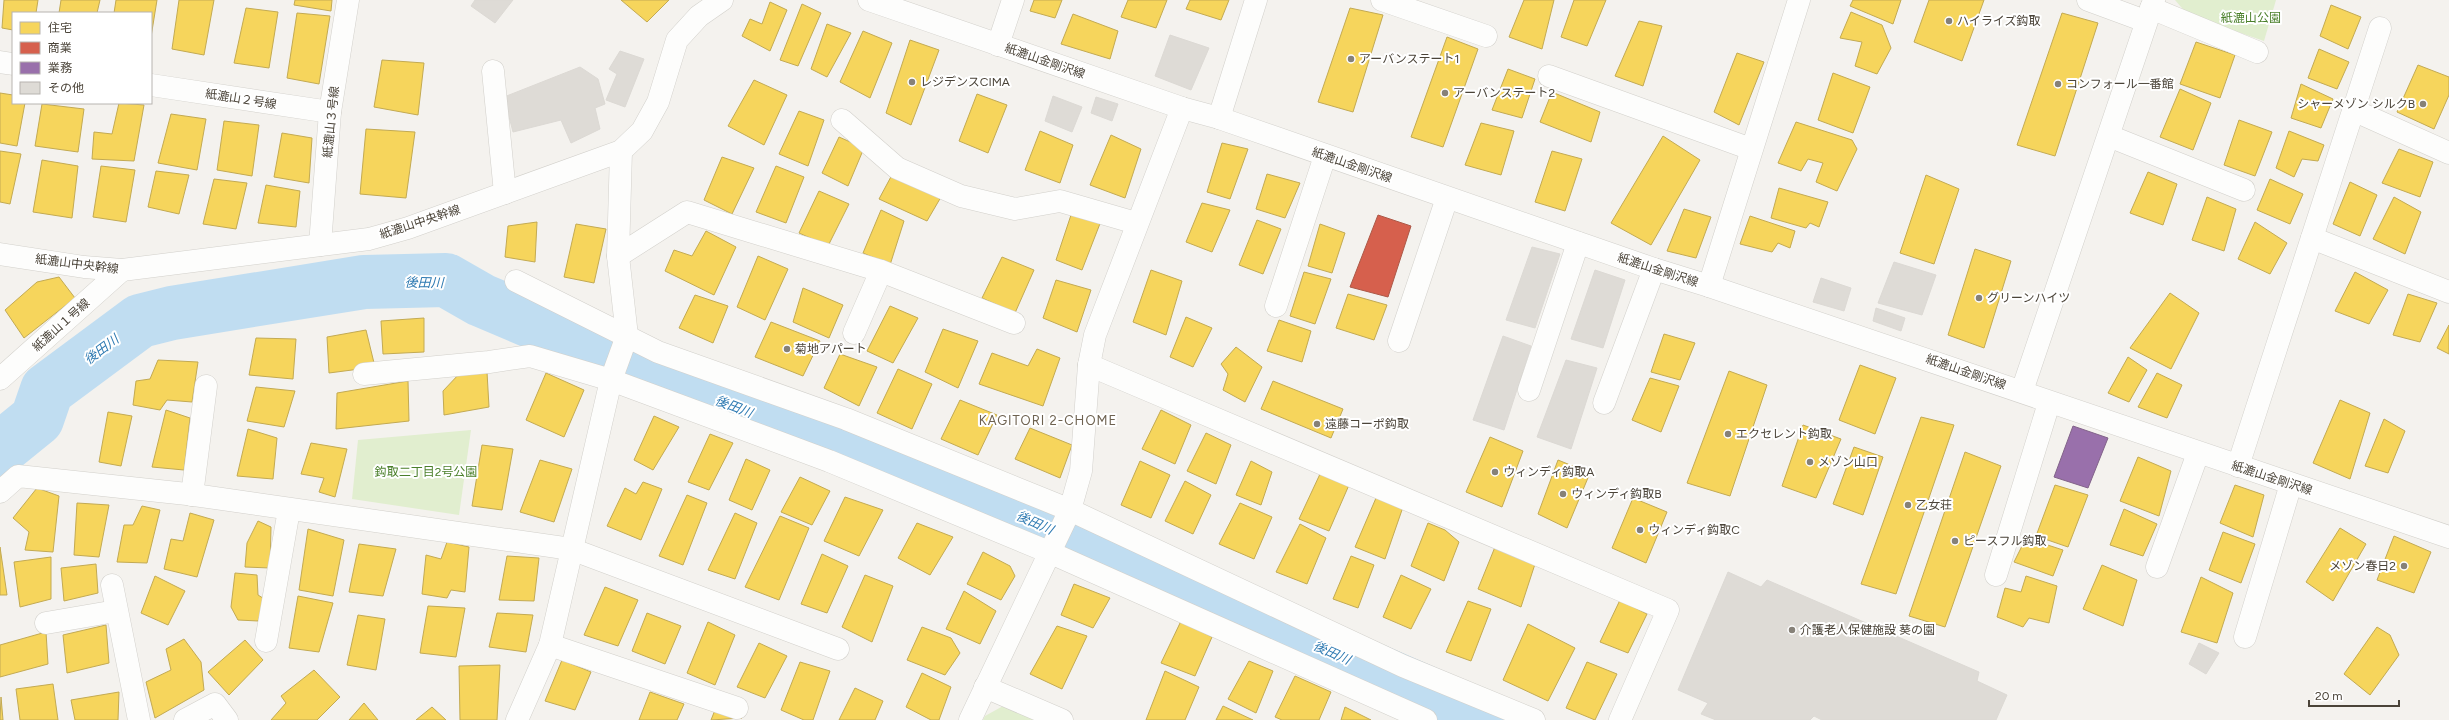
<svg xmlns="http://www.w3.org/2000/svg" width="2449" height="720" font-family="Figtree,'Noto Sans JP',sans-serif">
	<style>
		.green { fill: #e1eecf }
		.homes { fill: #f6d55c; stroke: #c3aa52 }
		.shops { fill: #d6604d; stroke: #ac5847 }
		.offices { fill: #9970ab; stroke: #826389 }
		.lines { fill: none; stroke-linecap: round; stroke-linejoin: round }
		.river { stroke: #c0ddf1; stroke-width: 54 }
		.building { fill: #dedbd6; stroke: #dcd9d4 }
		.minor-casing { stroke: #d2d0cb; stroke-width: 23 }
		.minor { stroke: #fdfdfc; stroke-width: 22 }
		.poi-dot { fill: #868178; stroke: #fff; stroke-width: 1.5 }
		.labels { text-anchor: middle; stroke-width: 4; stroke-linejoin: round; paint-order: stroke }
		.park-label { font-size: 12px; fill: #4a7f2a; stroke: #fff }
		.poi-label { font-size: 12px; fill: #4b4439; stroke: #fff; text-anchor: start }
		.street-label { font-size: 12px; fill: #4b4439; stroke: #fff }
		.water-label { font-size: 13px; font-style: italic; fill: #2e7ab2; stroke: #fff }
		.neighbourhood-label { font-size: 13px; letter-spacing: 1px; fill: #6e6250; stroke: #fff }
	</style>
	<rect width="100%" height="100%" fill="#f4f2ee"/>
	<g class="green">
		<path d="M2175,0H2276L2264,41L2188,15Z"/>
		<path d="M471,430L459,515L352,499L358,440Z"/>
		<path d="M1003,706L1038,720H983L985,716Z"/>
	</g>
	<g class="homes">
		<path d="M4,0H38L36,13H13V30L2,28Z"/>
		<path d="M61,0H100L97,13H59Z"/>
		<path d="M116,0H157L151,37V13H114Z"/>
		<path d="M179,0H214L204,55L172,49Z"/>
		<path d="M295,0H332L331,11L294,5Z"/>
		<path d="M621,0H669L647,22Z"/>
		<path d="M1034,0H1062L1055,18L1030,11Z"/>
		<path d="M1128,0H1167L1156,28L1121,17Z"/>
		<path d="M1190,0H1229L1221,20L1186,9Z"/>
		<path d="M1524,0H1554L1542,49L1509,37Z"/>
		<path d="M1574,0H1606L1587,46L1561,37Z"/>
		<path d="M1853,0H1901L1893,24L1850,6Z"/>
		<path d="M1929,0H1984L1962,61L1914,42Z"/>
		<path d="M770,2L787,10L770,51L742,36L750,19L762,24Z"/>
		<path d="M802,4L821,13L798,66L780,60Z"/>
		<path d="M2331,5L2361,17L2348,49L2320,36Z"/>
		<path d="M246,8L278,12L269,68L234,63Z"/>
		<path d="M1350,8L1383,15L1353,112L1318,102Z"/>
		<path d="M1851,12L1882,25L1891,48L1877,74L1855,66L1862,42L1840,38Z"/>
		<path d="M297,13L330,16L319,84L287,78Z"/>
		<path d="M2062,13L2098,23L2055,156L2017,145Z"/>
		<path d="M1073,14L1118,31L1110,59L1061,44Z"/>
		<path d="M1639,21L1662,26L1643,86L1615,76Z"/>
		<path d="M827,24L851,33L827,77L811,69Z"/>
		<path d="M863,31L892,43L870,98L840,82Z"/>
		<path d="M1447,37L1478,49L1443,147L1411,137Z"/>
		<path d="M910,40L939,50L911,125L886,113Z"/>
		<path d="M2196,42L2235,55L2220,98L2180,84Z"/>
		<path d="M2319,49L2349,62L2337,89L2308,78Z"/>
		<path d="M1737,53L1764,62L1739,125L1714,112Z"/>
		<path d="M382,60L424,63L418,115L374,107Z"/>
		<path d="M2418,65L2449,77V95L2434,129L2397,112Z"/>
		<path d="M1508,69L1535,79L1522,118L1492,110Z"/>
		<path d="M1833,73L1870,87L1853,133L1818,120Z"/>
		<path d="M754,80L787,95L764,145L728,126Z"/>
		<path d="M2301,84L2333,99L2321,128L2291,118Z"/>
		<path d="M2180,89L2211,103L2193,150L2160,137Z"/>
		<path d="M1552,92L1600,112L1591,142L1540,122Z"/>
		<path d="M0,93L13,95V103H25L17,146L0,143Z"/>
		<path d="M977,94L1007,105L988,153L959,141Z"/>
		<path d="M119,103L144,105L134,161L92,159L94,132L112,134Z"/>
		<path d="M42,104L84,109L78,152L35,146Z"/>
		<path d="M799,111L824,120L808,166L779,154Z"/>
		<path d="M171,114L206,119L197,170L158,163Z"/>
		<path d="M2239,120L2272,132L2255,176L2224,165Z"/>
		<path d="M224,121L259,125L252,176L217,170Z"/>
		<path d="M1796,122L1852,140L1857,149L1837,191L1816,182L1823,163L1808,159L1801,171L1778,163Z"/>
		<path d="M1481,123L1514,131L1501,175L1465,165Z"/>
		<path d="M366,129L415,132L406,198L360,194Z"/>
		<path d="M1040,131L1073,145L1060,183L1025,170Z"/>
		<path d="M2289,131L2324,145L2318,161L2302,159L2294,177L2276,168Z"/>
		<path d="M282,133L312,138L309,183L274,177Z"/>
		<path d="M1111,135L1141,149L1125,198L1090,185Z"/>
		<path d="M1663,136L1700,160L1651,245L1611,223Z"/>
		<path d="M839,137L864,148L848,186L822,173Z"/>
		<path d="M1222,143L1248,149L1230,199L1207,192Z"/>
		<path d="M2399,149L2433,162L2420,197L2382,183Z"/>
		<path d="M0,151L21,154L10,204L0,202Z"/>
		<path d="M1552,151L1582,159L1565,211L1535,202Z"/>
		<path d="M722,157L754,168L732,214L704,200Z"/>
		<path d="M42,160L78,166L72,218L33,212Z"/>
		<path d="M101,166L135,170L126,222L93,217Z"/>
		<path d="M776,166L804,177L786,223L756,212Z"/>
		<path d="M156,171L189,175L179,214L148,207Z"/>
		<path d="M2148,172L2177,184L2163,225L2130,213Z"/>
		<path d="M893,173L941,197L927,221L879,199Z"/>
		<path d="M1267,174L1300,183L1285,218L1256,209Z"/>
		<path d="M1926,175L1959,189L1934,264L1900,253Z"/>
		<path d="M214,179L247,183L236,229L203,224Z"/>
		<path d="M2270,179L2303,194L2290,224L2257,210Z"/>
		<path d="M2350,182L2377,195L2360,236L2333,224Z"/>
		<path d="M266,185L300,191L296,227L258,223Z"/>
		<path d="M1779,188L1828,202L1819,227L1810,223L1806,228L1771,218Z"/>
		<path d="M819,191L849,204L828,246L799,233Z"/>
		<path d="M2207,197L2236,209L2224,251L2192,240Z"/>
		<path d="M2394,197L2421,212L2405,254L2373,239Z"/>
		<path d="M1202,203L1230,210L1212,252L1186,242Z"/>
		<path d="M1684,209L1711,217L1696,258L1667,251Z"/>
		<path d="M881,210L904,221L890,265L863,253Z"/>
		<path d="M1072,212L1101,221L1082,270L1056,260Z"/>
		<path d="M1750,216L1795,231L1790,248L1778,243L1772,252L1740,244Z"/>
		<path d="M1257,220L1281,229L1263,274L1239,265Z"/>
		<path d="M537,222L535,262L505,257L508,226Z"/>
		<path d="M2255,222L2287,243L2270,274L2238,259Z"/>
		<path d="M576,224L606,229L594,283L564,277Z"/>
		<path d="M1320,224L1345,233L1332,273L1308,266Z"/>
		<path d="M706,231L736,247L714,295L665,271L674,250L692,256Z"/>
		<path d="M1975,249L2011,261L1984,348L1948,335Z"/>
		<path d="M758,256L788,269L765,320L737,307Z"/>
		<path d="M1002,257L1034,270L1015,313L982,298Z"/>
		<path d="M1151,270L1182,281L1166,335L1133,322Z"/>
		<path d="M1304,272L1331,279L1315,324L1290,316Z"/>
		<path d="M2355,272L2388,290L2369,324L2335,311Z"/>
		<path d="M59,277L75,298L24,338L5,310L37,282Z"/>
		<path d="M1056,280L1091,290L1077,332L1043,318Z"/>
		<path d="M803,288L843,305L829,338L793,322Z"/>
		<path d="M2170,293L2199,313L2171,369L2130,348Z"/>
		<path d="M1348,294L1387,305L1374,340L1336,328Z"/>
		<path d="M2408,294L2437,303L2420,342L2393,335Z"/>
		<path d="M695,295L728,306L713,343L679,328Z"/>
		<path d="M890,306L918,318L893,363L867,351Z"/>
		<path d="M1186,317L1212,328L1193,367L1170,357Z"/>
		<path d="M424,318V352L383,354L381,321Z"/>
		<path d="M1279,320L1311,331L1302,362L1267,351Z"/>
		<path d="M771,322L820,341L803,376L755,357Z"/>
		<path d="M2449,325V354L2437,348Z"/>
		<path d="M943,329L978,341L958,388L925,372Z"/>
		<path d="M366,330L375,367L329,373L327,337Z"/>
		<path d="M1664,334L1695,343L1680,380L1651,372Z"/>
		<path d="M256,338L296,339L293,379L249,375Z"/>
		<path d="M1236,347L1262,367L1245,402L1223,390L1228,374L1221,364Z"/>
		<path d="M1037,349L1060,358L1043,406L979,384L992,353L1028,366Z"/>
		<path d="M840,354L877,367L859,406L824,388Z"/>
		<path d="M2128,357L2147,370L2129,402L2108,393Z"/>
		<path d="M158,360L198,362L192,402L167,400L160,410L133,405L136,381L150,379Z"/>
		<path d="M1860,365L1896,378L1875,434L1839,420Z"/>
		<path d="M898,369L932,384L912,429L877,413Z"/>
		<path d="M1729,371L1767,385L1730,496L1687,483Z"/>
		<path d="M487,372L489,407L444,415L443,391L460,373Z"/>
		<path d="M546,373L584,390L564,437L526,420Z"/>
		<path d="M2157,373L2182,385L2167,418L2138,407Z"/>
		<path d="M1650,378L1679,386L1661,432L1632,420Z"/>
		<path d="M408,381L409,421L336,429L337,393Z"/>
		<path d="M1273,381L1343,409L1331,438L1261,409Z"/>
		<path d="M256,387L295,391L284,427L247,421Z"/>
		<path d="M960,400L997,415L978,455L941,439Z"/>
		<path d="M2340,400L2370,413L2350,479L2313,463Z"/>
		<path d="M166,410L190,418L184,470L152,467Z"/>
		<path d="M1161,410L1191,425L1175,464L1142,449Z"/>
		<path d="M108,412L132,416L121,466L99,462Z"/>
		<path d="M654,416L679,427L653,470L634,460Z"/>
		<path d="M1921,417L1954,425L1896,594L1861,584Z"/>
		<path d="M2384,419L2405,431L2388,473L2365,466Z"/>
		<path d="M1803,425L1841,439L1816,498L1782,486Z"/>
		<path d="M1030,428L1072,445L1060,478L1015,459Z"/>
		<path d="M248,429L277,438L273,479L237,476Z"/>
		<path d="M1206,433L1231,445L1216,484L1187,471Z"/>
		<path d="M710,434L733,443L709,490L688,482Z"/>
		<path d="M1490,437L1523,451L1502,507L1466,492Z"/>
		<path d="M311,443L347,449L335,497L319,492L324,478L301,474Z"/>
		<path d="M482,445L513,449L502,510L472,506Z"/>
		<path d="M1854,447L1883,457L1863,515L1833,504Z"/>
		<path d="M1965,452L2001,466L1945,627L1909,616Z"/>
		<path d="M2138,457L2171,471L2159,516L2120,501Z"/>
		<path d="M746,459L770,470L752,510L729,500Z"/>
		<path d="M540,460L572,469L554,522L520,512Z"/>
		<path d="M1558,460L1590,473L1567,528L1538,514Z"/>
		<path d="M1140,461L1170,475L1151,518L1121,505Z"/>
		<path d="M1251,461L1272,472L1261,505L1236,495Z"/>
		<path d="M1320,474L1349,485L1329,531L1299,519Z"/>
		<path d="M800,477L830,491L812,525L781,512Z"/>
		<path d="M1185,481L1211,495L1193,534L1165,521Z"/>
		<path d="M643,482L662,489L641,540L607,526L625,488L636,494Z"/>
		<path d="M2055,485L2088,495L2068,547L2036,536Z"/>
		<path d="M2235,485L2264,495L2253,537L2220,523Z"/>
		<path d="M37,488L59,496L53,552L25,550L29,532L13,518Z"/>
		<path d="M687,495L707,503L683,565L659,556Z"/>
		<path d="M845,497L883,510L859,556L824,541Z"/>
		<path d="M1376,498L1403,507L1385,559L1355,547Z"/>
		<path d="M1633,498L1667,512L1646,563L1612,548Z"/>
		<path d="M77,503L109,505L99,557L74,555Z"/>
		<path d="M1240,503L1272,517L1254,559L1219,544Z"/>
		<path d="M142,506L160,510L147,563L117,562L124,525H133Z"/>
		<path d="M2124,509L2157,524L2143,556L2110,545Z"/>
		<path d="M190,513L214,520L197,577L164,569L171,539L183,541Z"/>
		<path d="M735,513L757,523L735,579L708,570Z"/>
		<path d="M780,516L809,528L779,600L745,587Z"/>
		<path d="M258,521L271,527L270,568L245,567L247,543Z"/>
		<path d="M917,523L953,537L930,575L898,558Z"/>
		<path d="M1428,523L1445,530L1459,542L1444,581L1411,566Z"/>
		<path d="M1300,524L1326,538L1307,584L1276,572Z"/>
		<path d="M2340,528L2366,544L2333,601L2306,582Z"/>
		<path d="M308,529L344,540L333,596L299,590Z"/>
		<path d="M2223,532L2255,544L2241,583L2209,570Z"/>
		<path d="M2394,536L2431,552L2414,593L2377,580Z"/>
		<path d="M2026,538L2063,550L2053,576L2014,562Z"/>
		<path d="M447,542L469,547L465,592L451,590L447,598L422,594L426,555L441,559Z"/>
		<path d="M359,544L396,549L383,596L349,592Z"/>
		<path d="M0,547L7,595H0Z"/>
		<path d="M1495,547L1535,564L1521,607L1478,589Z"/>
		<path d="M983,552L1010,566L1015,576L1001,600L967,584Z"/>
		<path d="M822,554L848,566L827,613L801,604Z"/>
		<path d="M507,556L539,558L534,601L499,600Z"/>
		<path d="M1351,556L1374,565L1358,608L1333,599Z"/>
		<path d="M51,557V599L20,607L14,562Z"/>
		<path d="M96,564L98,593L64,601L61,568Z"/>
		<path d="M2102,565L2137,580L2123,626L2083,609Z"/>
		<path d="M235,573L257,575L258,595L266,600L258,621L238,620L231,607Z"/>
		<path d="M865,575L893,586L872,642L842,627Z"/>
		<path d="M1401,575L1431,589L1411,629L1383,617Z"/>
		<path d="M155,576L185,591L168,625L141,613Z"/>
		<path d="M2026,576L2057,586L2049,623L2029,618L2023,627L1997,617L2005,588L2021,592Z"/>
		<path d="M2201,577L2233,593L2217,643L2181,632Z"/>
		<path d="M1074,584L1110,598L1093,628L1061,615Z"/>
		<path d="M605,587L638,600L618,646L584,635Z"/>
		<path d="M964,591L996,611L980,644L946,629Z"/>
		<path d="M298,596L333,603L319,652L289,648Z"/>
		<path d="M1620,600L1647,614L1628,653L1600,642Z"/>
		<path d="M1468,601L1491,609L1471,661L1446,652Z"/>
		<path d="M428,606L465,608L456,657L420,653Z"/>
		<path d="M497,613L533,615L526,652L489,647Z"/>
		<path d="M647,613L681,626L665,664L632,651Z"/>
		<path d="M358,615L385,619L376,670L347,665Z"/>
		<path d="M1181,621L1212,637L1195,676L1161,663Z"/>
		<path d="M708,622L735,635L715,685L687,673Z"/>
		<path d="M1528,624L1575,648L1548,701L1503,680Z"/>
		<path d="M106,625L109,663L67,673L63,635Z"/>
		<path d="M1057,626L1087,636L1062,689L1030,674Z"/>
		<path d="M922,627L951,638L960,653L945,675L907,660Z"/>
		<path d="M2377,627L2390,635L2399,655L2370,695L2344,674Z"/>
		<path d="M46,632L48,664L0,677V645Z"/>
		<path d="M184,639L201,662L204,690L155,718L146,682L171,670L166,649Z"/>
		<path d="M245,640L263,660L229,695L208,672Z"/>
		<path d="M759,643L787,656L765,698L737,687Z"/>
		<path d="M562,660L591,672L575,710L545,701Z"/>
		<path d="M1249,661L1273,671L1256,713L1228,699Z"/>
		<path d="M800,662L830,671L813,720H804L781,710Z"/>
		<path d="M1587,662L1617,674L1595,720L1566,708Z"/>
		<path d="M500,665L497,720H460L459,666Z"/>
		<path d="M314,670L340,697L317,720H271L286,703L281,696Z"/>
		<path d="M1165,671L1199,687L1185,720H1146Z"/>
		<path d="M922,673L951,687L939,720H931L906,707Z"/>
		<path d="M1295,676L1331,692L1319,720H1282L1275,717Z"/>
		<path d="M53,684L58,720H20L16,689Z"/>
		<path d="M855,688L883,701L875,720H839Z"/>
		<path d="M119,692L118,720H75L71,700Z"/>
		<path d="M650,692L684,704L677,720H639Z"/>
		<path d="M1,697L3,720H0Z"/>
		<path d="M364,703L378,720H349Z"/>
		<path d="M1223,706L1253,720H1216Z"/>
		<path d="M432,707L446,720H416Z"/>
		<path d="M1345,707L1371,720H1341Z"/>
		<path d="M715,710L742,718L711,720Z"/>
	</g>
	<path class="shops" d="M1378,215L1411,226L1388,297L1350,287Z"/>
	<path class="offices" d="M2073,426L2108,438L2088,488L2054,477Z"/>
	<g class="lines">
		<path class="river" d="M0,449L37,419L47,390L140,321L172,313L364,282L446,280L481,300L743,411L849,441L1489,720"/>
	</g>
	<g class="building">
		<path d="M475,0H513L495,23L471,6Z"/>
		<path d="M1170,35L1209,48L1191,90L1155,76Z"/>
		<path d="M620,51L644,59L625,107L606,100L617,74L609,69Z"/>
		<path d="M580,67L598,79L605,104L595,108L600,129L571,143L561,120L513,132L504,97Z"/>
		<path d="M1053,96L1082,107L1072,132L1045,121Z"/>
		<path d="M1096,97L1118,104L1112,121L1091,113Z"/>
		<path d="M1532,247L1560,254L1535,328L1506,320Z"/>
		<path d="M1894,262L1936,275L1922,315L1878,303Z"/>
		<path d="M1595,270L1625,280L1603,348L1571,339Z"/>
		<path d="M1821,278L1851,288L1844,311L1813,302Z"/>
		<path d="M1876,308L1905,318L1901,331L1873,321Z"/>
		<path d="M1503,336L1531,346L1504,430L1473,420Z"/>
		<path d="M1566,360L1597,368L1571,449L1537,437Z"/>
		<path d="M1728,572L1761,587L1767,580L1979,672L1977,681L2007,695L1996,720H1822L1814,716L1810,720H1716L1701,714L1708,703L1678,690Z"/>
		<path d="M2199,643L2219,653L2206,674L2189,664Z"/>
	</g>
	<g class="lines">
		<defs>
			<g id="minor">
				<path d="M869,0L1182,108L1219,118L1654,269L1709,286L2449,537"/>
				<path d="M1382,0L1486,36"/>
				<path d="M2088,0L2145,21"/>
				<path d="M2151,8L2257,52"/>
				<path d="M998,45L1013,0"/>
				<path d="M0,62L13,64"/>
				<path d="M493,71L505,193"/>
				<path d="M1549,76L1751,149"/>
				<path d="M151,85L330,112"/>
				<path d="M2353,110L2449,153"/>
				<path d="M1219,118L1256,0"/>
				<path d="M842,120L897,168L961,196L1015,209L1060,201L1136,223"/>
				<path d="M2109,136L2244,190"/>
				<path d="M2312,238L2449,292"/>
				<path d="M320,245L330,112L348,0"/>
				<path d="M0,254L84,267L122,270L369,239L408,228L621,151L642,131L658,102L677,40L699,16L722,0"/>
				<path d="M618,256L687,212L881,271L1014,323"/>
				<path d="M516,281L658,352L846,419L1070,510L1403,666L1534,720"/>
				<path d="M1709,286L1799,0"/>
				<path d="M1276,306L1325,156"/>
				<path d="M854,333L881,271"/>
				<path d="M1399,341L1447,198"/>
				<path d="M1089,365L1668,610L1620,720"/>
				<path d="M364,374L489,362L530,356L611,380L829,461L1051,553L1426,720"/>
				<path d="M0,379L122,270"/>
				<path d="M1529,390L1578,243"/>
				<path d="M2022,391L2154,0"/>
				<path d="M1604,403L1654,269"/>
				<path d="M2238,466L2380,28"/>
				<path d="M0,492L18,476L187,494L571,549L838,649"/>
				<path d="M192,495L206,386"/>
				<path d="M2157,567L2198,453"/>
				<path d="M1996,575L2049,403"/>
				<path d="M112,585L139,720"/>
				<path d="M46,623L116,611"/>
				<path d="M2245,637L2291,484"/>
				<path d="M266,641L289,510"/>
				<path d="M550,645L737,708"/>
				<path d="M985,687L1062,720"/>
				<path d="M185,720L215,704L227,720"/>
				<path d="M517,720L550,645L611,380L627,336L618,256L621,151"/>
				<path d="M970,720L1070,510L1081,471L1089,365L1095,335L1182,108"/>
			</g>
		</defs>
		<use href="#minor" class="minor-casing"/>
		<use href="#minor" class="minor"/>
	</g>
	<g class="poi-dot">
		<circle cx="1949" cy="21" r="4"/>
		<circle cx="1351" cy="59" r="4"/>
		<circle cx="912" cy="82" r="4"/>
		<circle cx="2058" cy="84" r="4"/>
		<circle cx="1445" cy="93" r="4"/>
		<circle cx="2423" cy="104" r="4"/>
		<circle cx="1979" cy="298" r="4"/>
		<circle cx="787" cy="349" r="4"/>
		<circle cx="1317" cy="424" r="4"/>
		<circle cx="1728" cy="434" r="4"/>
		<circle cx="1810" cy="462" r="4"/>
		<circle cx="1495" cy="472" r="4"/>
		<circle cx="1563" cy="494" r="4"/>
		<circle cx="1908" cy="505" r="4"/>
		<circle cx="1640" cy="530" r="4"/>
		<circle cx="1955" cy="541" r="4"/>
		<circle cx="2404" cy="566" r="4"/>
		<circle cx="1792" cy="630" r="4"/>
	</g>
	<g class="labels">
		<g class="park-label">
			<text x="2251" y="22">紙漉山公園</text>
			<text x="426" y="476">鈎取二丁目2号公園</text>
		</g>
		<g class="poi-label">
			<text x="1957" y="25">ハイライズ鈎取</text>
			<text x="1359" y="63">アーバンステート1</text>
			<text x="920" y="86">レジデンスCIMA</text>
			<text x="2066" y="88">コンフォール一番館</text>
			<text x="1453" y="97">アーバンステート2</text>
			<text x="2415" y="108" text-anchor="end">シャーメゾン シルクB</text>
			<text x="1987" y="302">グリーンハイツ</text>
			<text x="795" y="353">菊地アパート</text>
			<text x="1325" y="428">遠藤コーポ鈎取</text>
			<text x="1736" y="438">エクセレント鈎取</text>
			<text x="1818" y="466">メゾン山口</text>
			<text x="1503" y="476">ウィンディ鈎取A</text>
			<text x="1571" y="498">ウィンディ鈎取B</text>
			<text x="1916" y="509">乙女荘</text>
			<text x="1648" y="534">ウィンディ鈎取C</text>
			<text x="1963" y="545">ピースフル鈎取</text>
			<text x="2396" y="570" text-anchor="end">メゾン春日2</text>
			<text x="1800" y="634">介護老人保健施設 葵の園</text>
		</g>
		<g class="street-label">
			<text transform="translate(1045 61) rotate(19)" y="4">紙漉山金剛沢線</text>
			<text transform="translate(241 99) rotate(9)" y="4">紙漉山２号線</text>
			<text transform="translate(331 122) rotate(-84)" y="4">紙漉山３号線</text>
			<text transform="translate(1352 165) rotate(19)" y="4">紙漉山金剛沢線</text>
			<text transform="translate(420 222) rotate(-18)" y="4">紙漉山中央幹線</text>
			<text transform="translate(77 264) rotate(7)" y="4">紙漉山中央幹線</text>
			<text transform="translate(1658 270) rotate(18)" y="4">紙漉山金剛沢線</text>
			<text transform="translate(61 325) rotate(-42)" y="4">紙漉山１号線</text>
			<text transform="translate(1966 372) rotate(19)" y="4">紙漉山金剛沢線</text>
			<text transform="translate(2272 478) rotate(18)" y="4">紙漉山金剛沢線</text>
		</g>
		<g class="water-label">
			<text transform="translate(424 282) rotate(1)" y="5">後田川</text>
			<text transform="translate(101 349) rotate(-37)" y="5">後田川</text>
			<text transform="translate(734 406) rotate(21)" y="5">後田川</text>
			<text transform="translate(1035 522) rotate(24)" y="5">後田川</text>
			<text transform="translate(1332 652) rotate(24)" y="5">後田川</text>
		</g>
		<g class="neighbourhood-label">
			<text x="1048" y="425">KAGITORI 2-CHOME</text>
		</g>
	</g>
	<rect x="12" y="12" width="140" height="92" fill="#ffffff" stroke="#b7b4b0"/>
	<rect x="20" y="22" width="20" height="12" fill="#f6d55c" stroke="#b7b4b0"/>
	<text x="48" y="32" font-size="12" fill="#4b4439">住宅</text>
	<rect x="20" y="42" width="20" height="12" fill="#d6604d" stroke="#b7b4b0"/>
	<text x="48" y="52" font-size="12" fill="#4b4439">商業</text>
	<rect x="20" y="62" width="20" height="12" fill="#9970ab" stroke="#b7b4b0"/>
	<text x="48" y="72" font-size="12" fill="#4b4439">業務</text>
	<rect x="20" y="82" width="20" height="12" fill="#dedbd6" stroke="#b7b4b0"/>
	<text x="48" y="92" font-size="12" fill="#4b4439">その他</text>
	<path d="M2309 700v6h90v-6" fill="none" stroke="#4b4439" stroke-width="2"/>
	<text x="2315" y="700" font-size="12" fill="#4b4439" stroke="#ffffff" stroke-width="3" paint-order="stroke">20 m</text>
</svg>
